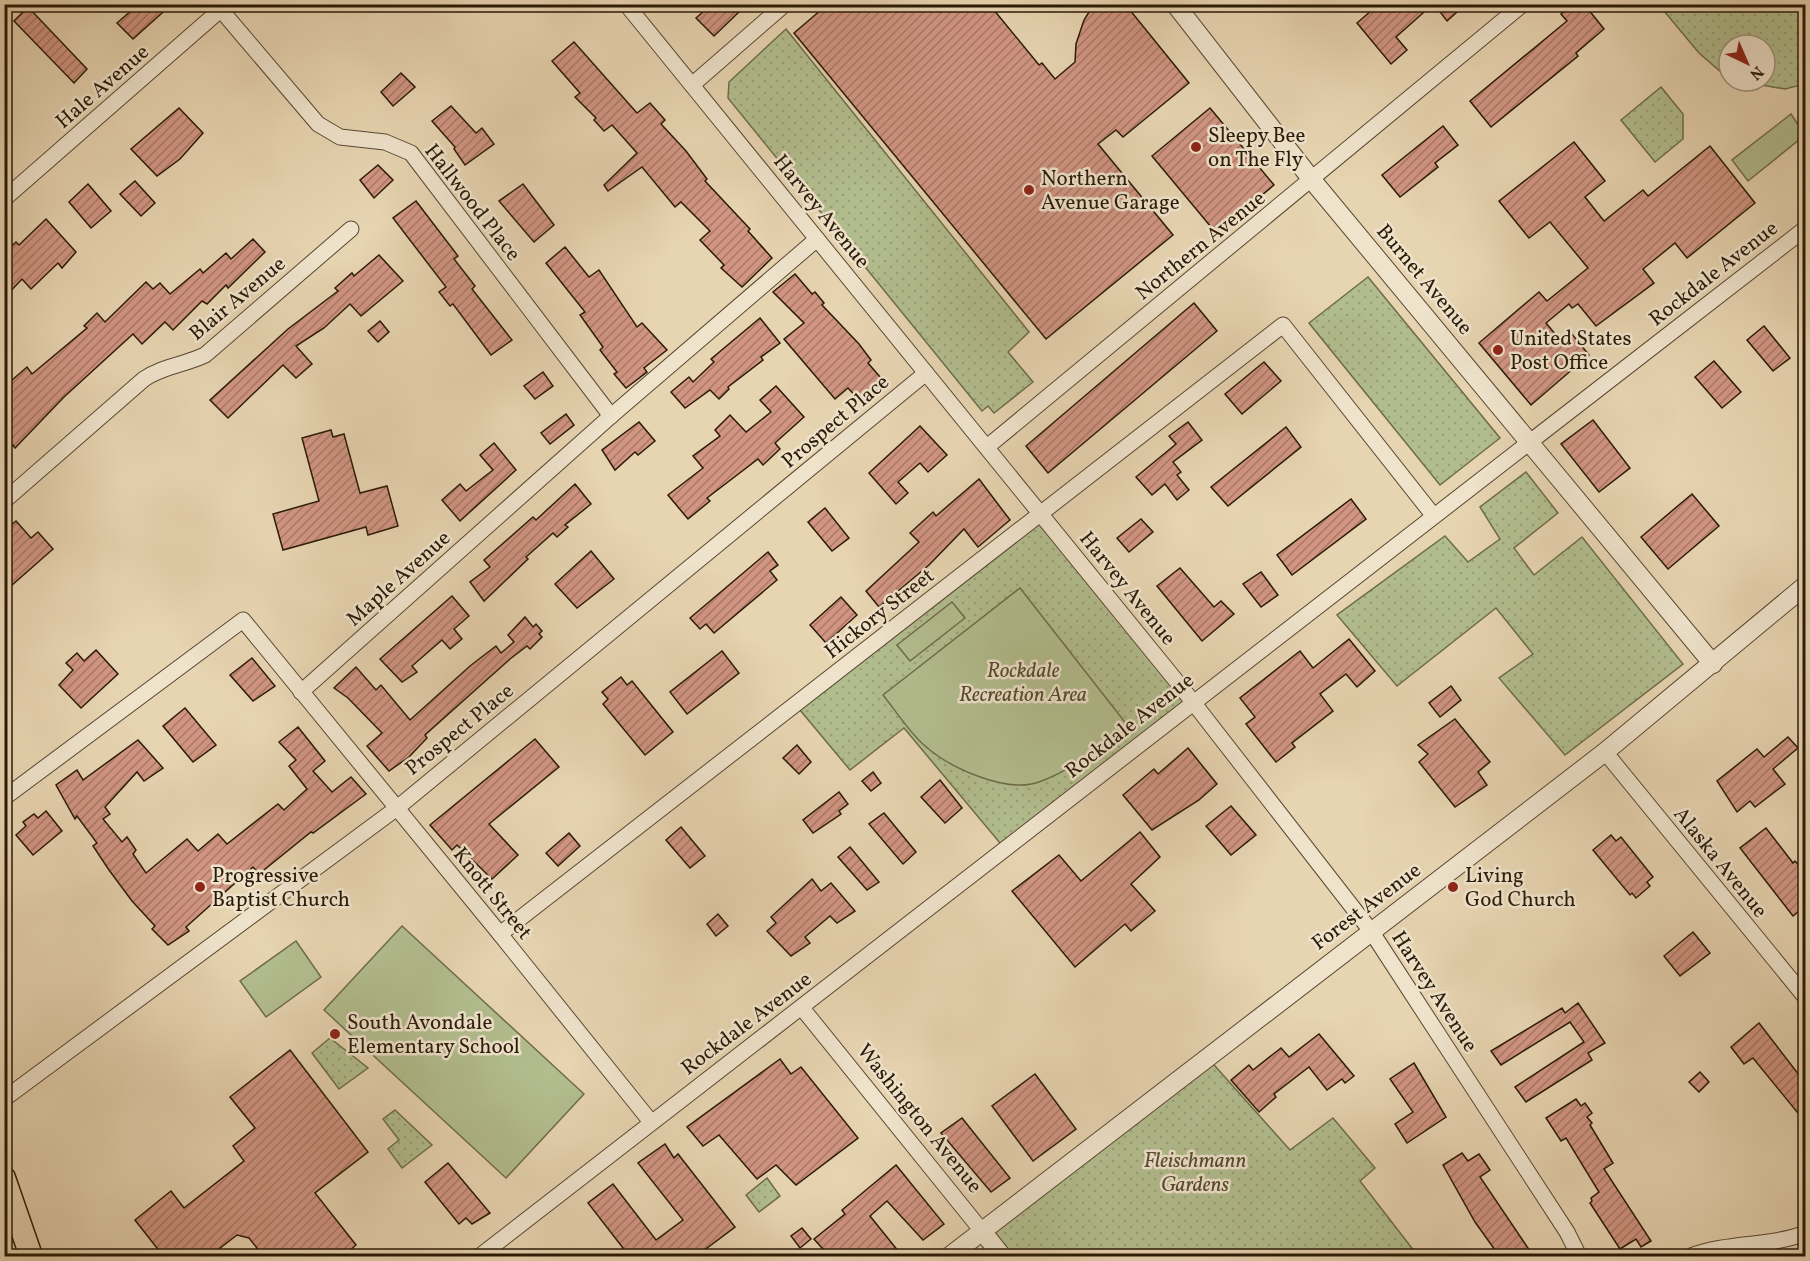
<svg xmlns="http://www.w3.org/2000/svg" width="1810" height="1261" font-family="Vollkorn,serif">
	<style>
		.grass { fill: url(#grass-dots); stroke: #6e6c4a; stroke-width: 1.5 }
		.pitch { fill: #b2bd8e; stroke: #6e6c4a; stroke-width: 1.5 }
		.building { fill: url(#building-hatch); stroke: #2a1a07; stroke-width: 1.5 }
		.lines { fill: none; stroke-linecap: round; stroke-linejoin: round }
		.minor-casing { stroke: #594832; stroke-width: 17 }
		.tertiary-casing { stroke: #594832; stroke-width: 20 }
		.primary-casing { stroke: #2a1a07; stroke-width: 25 }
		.minor { stroke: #efe3cc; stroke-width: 15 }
		.tertiary { stroke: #efe3cc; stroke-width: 18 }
		.primary { stroke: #e7d4b1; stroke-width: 22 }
		.poi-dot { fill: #8f2418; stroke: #efe3cc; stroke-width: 2 }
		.labels { text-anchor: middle; stroke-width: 5; stroke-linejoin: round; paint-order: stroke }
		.street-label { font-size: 21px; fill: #2a1a07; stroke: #efe3cc }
		.poi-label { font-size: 21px; fill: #2a1a07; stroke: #efe3cc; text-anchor: start }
		.park-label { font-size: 21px; font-style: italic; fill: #534b30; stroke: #efe3cc }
	</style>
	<defs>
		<pattern id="grass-dots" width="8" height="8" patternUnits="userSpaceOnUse" patternTransform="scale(1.5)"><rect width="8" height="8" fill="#b2bd8e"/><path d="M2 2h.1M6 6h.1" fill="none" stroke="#99a279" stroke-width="1.8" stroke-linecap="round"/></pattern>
		<pattern id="building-hatch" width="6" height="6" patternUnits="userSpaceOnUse" patternTransform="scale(1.5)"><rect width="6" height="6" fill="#d19582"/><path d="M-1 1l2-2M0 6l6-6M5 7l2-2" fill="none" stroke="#aa7968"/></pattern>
	</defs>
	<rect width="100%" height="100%" fill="#e7d4b1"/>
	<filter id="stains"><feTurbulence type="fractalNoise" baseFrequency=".00333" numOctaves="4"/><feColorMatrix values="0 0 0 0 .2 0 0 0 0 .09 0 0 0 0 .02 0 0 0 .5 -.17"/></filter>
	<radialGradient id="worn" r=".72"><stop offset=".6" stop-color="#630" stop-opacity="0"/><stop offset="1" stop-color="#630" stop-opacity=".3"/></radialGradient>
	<g class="grass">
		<path d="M1659,5H1805V84L1785,89L1738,81H1765V45H1729V79L1699,53Z"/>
		<path d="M786,29L1029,332L1008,352L1033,382L994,413L988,406L982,411L728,98L729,82Z"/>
		<path d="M1661,87L1683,114V139L1655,162L1621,120Z"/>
		<path d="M1368,277L1500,438L1440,485L1309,323Z"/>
		<path d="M1526,472L1558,513L1514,548L1534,575L1582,537L1683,664L1565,755L1499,678L1533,654L1496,608L1397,686L1337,615L1445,536L1468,562L1500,539L1480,507Z"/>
		<path d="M1041,513L1193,701L1005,849L904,728L850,770L795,704Z"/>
		<path d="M330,1038L368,1068L339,1089L312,1053Z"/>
		<path d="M1207,1057L1290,1150L1333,1118L1375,1168L1360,1181L1418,1256H1002L982,1231Z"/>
		<path d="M395,1110L432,1145L402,1168L388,1149L399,1140L383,1119Z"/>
		<path d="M767,1178L780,1196L759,1212L746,1195Z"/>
	</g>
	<g class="pitch">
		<path d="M1791,114L1805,135L1748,181L1732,160Z"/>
		<path d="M1020,588L1128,726C1101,747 1072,770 1039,782C1006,794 948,767 924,745C909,732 896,711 883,695Z"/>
		<path d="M952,602L965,618L910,661L897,645Z"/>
		<path d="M402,926L584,1094L506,1178L324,1010Z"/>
		<path d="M296,941L321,977L266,1017L240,981Z"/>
	</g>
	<g class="building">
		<path d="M139,4H172L133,39L117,23Z"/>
		<path d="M712,4H733L740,11L714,36L696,18Z"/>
		<path d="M828,4H989L1039,65L1042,63L1055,79L1075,62L1076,44L1084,20L1094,4H1125L1189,83L1123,137L1116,130L1098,144L1173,235L1046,339L794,33Z"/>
		<path d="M1379,4H1433L1396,37L1407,50L1391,64L1357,23Z"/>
		<path d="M1434,4H1466L1447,21Z"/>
		<path d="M1572,4H1584L1604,29L1576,53L1578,56L1491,127L1470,101L1567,21L1561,14Z"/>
		<path d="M28,7L87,69L74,83L14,21Z"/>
		<path d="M574,42L637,113L650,103L665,120L661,124L686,151L707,179L705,181L750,229L748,231L772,258L742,287L721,268L724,265L700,240L710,231L681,202L675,207L642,167L608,191L604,185L637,153L612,125L604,131L594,120L596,118L575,97L580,93L552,61Z"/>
		<path d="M401,73L415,87L393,106L381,92Z"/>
		<path d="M451,106L476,133L482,128L494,144L465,165L454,149L455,147L432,121Z"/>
		<path d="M179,108L203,133L180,159L157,176L131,149Z"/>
		<path d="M1210,108L1274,185L1216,233L1152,156Z"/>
		<path d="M1443,126L1458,145L1435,163L1438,167L1400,197L1382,175Z"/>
		<path d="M1574,142L1605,181L1585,197L1604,221L1643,190L1648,196L1710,146L1755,203L1687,258L1675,243L1643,269L1654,283L1596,326L1578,304L1572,308L1569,304L1546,323L1561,341L1571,333L1589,355L1531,405L1479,343L1539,292L1547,301L1588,268L1550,222L1529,238L1499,201Z"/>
		<path d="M378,165L393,180L374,198L360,180Z"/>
		<path d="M135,181L155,203L141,216L120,194Z"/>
		<path d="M88,184L111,211L91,228L69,202Z"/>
		<path d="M523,184L554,225L534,242L499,201Z"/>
		<path d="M416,201L458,256L454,259L475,286L472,289L512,340L491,355L453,304L450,306L439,292L446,287L393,218Z"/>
		<path d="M46,219L76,252L62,268L58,263L31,289L22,279L4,298V253L16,242L19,245Z"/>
		<path d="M253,239L265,252L228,288L226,285L207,304L202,301L173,330L165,322L142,344L133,334L64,397L15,448L13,445L4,454V387L27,367L32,374L87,328L84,326L97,313L105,322L146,282L153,289L160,283L170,294L200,269L203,273L226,253L231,259Z"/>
		<path d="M565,247L589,277L599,270L637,327L642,323L667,350L644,368L647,372L626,388L614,374L617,372L600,350L603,347L580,315L585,312L546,263Z"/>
		<path d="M379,255L403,281L361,316L350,304L324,328L296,346L312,364L296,378L283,365L228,418L210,400L288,329L338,291L335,288L352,273L354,276Z"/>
		<path d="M795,274L812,294L815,292L824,303L822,305L859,344L871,360L868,363L886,384L862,403L848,388L835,399L784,339L804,323L773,292Z"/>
		<path d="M1194,303L1217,331L1048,473L1026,446Z"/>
		<path d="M760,318L780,343L761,357L763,360L728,387L729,389L719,399L710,390L685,408L671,392L689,377L693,382L714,362L711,359Z"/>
		<path d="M380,321L389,332L378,342L368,331Z"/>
		<path d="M1764,326L1790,358L1773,371L1747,340Z"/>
		<path d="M1714,361L1741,392L1722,408L1695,377Z"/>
		<path d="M1264,362L1281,381L1242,414L1225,394Z"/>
		<path d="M543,372L553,386L535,399L524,386Z"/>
		<path d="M776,386L804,417L775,443L780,449L763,465L758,459L707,498L710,501L688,519L668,495L703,468L693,456L720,436L715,430L730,415L746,432L771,412L760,400Z"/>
		<path d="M566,414L574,425L550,444L541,433Z"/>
		<path d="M1593,420L1630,468L1599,492L1561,444Z"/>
		<path d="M639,422L655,441L638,455L635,452L615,470L602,450Z"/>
		<path d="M1188,422L1202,440L1173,462L1181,472L1177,475L1189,490L1177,500L1165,484L1152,495L1136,477L1176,444L1169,436Z"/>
		<path d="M920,426L947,455L928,472L920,463L898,482L908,493L896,504L869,473Z"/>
		<path d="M1286,427L1301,447L1228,506L1211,487Z"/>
		<path d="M331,430L333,437L344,434L360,493L387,486L398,526L368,535L366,527L283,550L273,514L319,501L302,438Z"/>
		<path d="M494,443L516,470L460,521L442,500L460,484L466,491L493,470L480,455Z"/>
		<path d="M979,479L1010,520L978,547L964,529L929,565L879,607L866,591L919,542L910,533L933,512L936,516Z"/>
		<path d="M575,484L591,504L565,525L568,527L557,537L553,533L526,557L528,559L484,601L470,582L490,567L484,560L533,517L536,520Z"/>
		<path d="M1692,494L1719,526L1668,569L1641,537Z"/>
		<path d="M1351,499L1366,519L1292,575L1277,555Z"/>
		<path d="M825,508L849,538L832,551L808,522Z"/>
		<path d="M1141,519L1153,532L1129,552L1117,538Z"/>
		<path d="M16,521L31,538L38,532L53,549L4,592V531Z"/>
		<path d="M591,551L614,579L577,608L555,584Z"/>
		<path d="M768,552L778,565L770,571L777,580L714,633L706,624L700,629L690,618Z"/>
		<path d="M1180,568L1214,607L1221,601L1234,614L1202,641L1157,586Z"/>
		<path d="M1261,572L1278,595L1261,607L1243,584Z"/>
		<path d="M452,596L469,616L454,629L462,639L450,649L442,640L412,666L417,672L402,682L380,659Z"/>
		<path d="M841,597L857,615L826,643L810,625Z"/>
		<path d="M525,617L533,627L536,624L542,631L539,634L542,637L530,649L527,646L510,659L425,735L427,738L409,757L389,771L367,746L382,733L348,698L334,688L356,667L376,690L381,685L410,720L470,666L496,646L501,653L514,642L508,635Z"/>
		<path d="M1349,639L1375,671L1357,687L1346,674L1320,694L1333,711L1292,743L1295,747L1276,762L1246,724L1255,717L1240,698L1300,651L1313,668Z"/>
		<path d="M96,650L118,674L81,708L59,685L73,670L66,663L77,653L84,661Z"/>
		<path d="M722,651L739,673L687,714L670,692Z"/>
		<path d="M252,658L275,686L253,701L230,675Z"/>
		<path d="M621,677L627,685L632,681L673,732L645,755L603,704L608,699L602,692Z"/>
		<path d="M1451,686L1461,700L1440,717L1429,703Z"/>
		<path d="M185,708L216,745L193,762L163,726Z"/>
		<path d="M1455,719L1490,762L1478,772L1487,785L1455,807L1419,762L1428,754L1418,745Z"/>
		<path d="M298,727L325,761L313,771L332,792L351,777L366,794L313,833L311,832L259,874L253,867L186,927L189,931L168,945L152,929L155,926L132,901L109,870L93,846L97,843L77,816L75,819L56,785L77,770L83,780L138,740L163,768L144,781L137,772L105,807L110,814L103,819L122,842L127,837L136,850L133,854L146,873L187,839L198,851L218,834L227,844L278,804L284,810L307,789L289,766L296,760L279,742Z"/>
		<path d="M1788,737L1798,748L1773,769L1785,784L1755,807L1750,801L1737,812L1717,781L1757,749L1764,757Z"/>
		<path d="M535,739L559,767L489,824L518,855L492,879L457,845L452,850L430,825Z"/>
		<path d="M797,745L811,762L799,774L783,758Z"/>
		<path d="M1188,748L1217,784L1199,800L1152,830L1123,795L1154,769L1158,774Z"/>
		<path d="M873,772L881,783L871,791L862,781Z"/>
		<path d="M940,780L962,808L945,823L921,797Z"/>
		<path d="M839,792L848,804L839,811L841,814L813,833L803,820Z"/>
		<path d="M1231,806L1256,835L1231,855L1206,826Z"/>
		<path d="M46,811L62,831L33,855L16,835L26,826L23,822L34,814L38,818Z"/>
		<path d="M884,813L916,852L903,864L869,824Z"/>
		<path d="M681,827L705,856L690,868L666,840Z"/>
		<path d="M1766,828L1793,863L1795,861L1806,873V921L1798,912L1793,916L1740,848Z"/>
		<path d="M1140,832L1160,857L1131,884L1155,911L1131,931L1125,924L1075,967L1012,891L1059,855L1081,881Z"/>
		<path d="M569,833L580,846L558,866L546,853Z"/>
		<path d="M1611,835L1616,841L1621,837L1653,877L1647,882L1650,886L1636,898L1632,893L1630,895L1593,850Z"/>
		<path d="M850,847L879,882L867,890L838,857Z"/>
		<path d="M812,879L821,891L831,883L855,911L837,923L830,916L805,937L810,943L791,956L767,931L776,923L771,917Z"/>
		<path d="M718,914L728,926L716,936L707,924Z"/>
		<path d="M1693,932L1710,953L1680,976L1664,956Z"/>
		<path d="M1578,1003L1605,1043L1588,1053L1592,1060L1526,1102L1515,1087L1584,1042L1570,1022L1501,1065L1491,1051L1562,1008L1565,1013Z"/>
		<path d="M1759,1023L1806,1084V1123L1753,1058L1744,1064L1731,1047Z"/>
		<path d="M1319,1034L1354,1076L1345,1083L1342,1079L1327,1090L1309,1067L1274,1094L1276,1097L1259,1112L1231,1080L1249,1065L1253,1070L1281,1048L1289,1057Z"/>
		<path d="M290,1050L368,1152L315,1193L356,1245L342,1257H264L249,1238L237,1235L219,1249L225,1257H164L135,1220L171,1191L184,1208L244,1161L233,1146L255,1128L230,1097Z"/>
		<path d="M780,1059L791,1074L801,1067L858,1138L796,1185L776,1165L757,1179L719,1135L703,1146L687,1127Z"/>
		<path d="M1414,1063L1446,1117L1407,1143L1395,1124L1413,1112L1390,1079Z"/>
		<path d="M1700,1072L1709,1082L1699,1092L1689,1082Z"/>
		<path d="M1035,1074L1076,1129L1033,1161L992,1106Z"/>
		<path d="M1576,1099L1581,1106L1585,1103L1592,1113L1587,1117L1592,1123L1590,1125L1613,1163L1604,1169L1651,1241L1641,1247L1636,1239L1620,1249L1590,1203L1592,1201L1591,1198L1599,1192L1566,1138L1561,1141L1546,1118Z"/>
		<path d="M962,1118L1010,1178L991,1192L941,1133Z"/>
		<path d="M665,1144L674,1158L678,1154L735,1227L695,1257H630L588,1203L613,1184L656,1240L683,1220L638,1163Z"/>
		<path d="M1462,1153L1468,1161L1479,1154L1486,1164L1490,1170L1480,1177L1534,1257H1500L1475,1222L1443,1165Z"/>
		<path d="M448,1163L490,1213L472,1224L466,1218L459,1224L425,1182Z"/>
		<path d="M896,1165L944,1224L923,1240L887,1201L870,1216L903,1257H830L814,1239L845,1214L842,1210Z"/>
		<path d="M802,1228L811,1239L800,1248L791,1236Z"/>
	</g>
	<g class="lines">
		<defs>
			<g id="minor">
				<path d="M626,4L1182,688L1371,931L1567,1232L1579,1256"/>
				<path d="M221,10L318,124L340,137L385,142L411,153L611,416"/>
				<path d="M692,85L785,4"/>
				<path d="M4,199L227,4"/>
				<path d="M987,447L1523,4"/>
				<path d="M4,501L144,379C163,366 184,365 205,355L351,229"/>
				<path d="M301,692L611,416L817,239"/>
				<path d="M1605,752L1806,998"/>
				<path d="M4,798L243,620L500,934L651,1122"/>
				<path d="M500,934L1283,325L1433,515"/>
				<path d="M802,1008L982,1231"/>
				<path d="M4,1099L397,808L926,373"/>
				<path d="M480,1256L1806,228"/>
				<path d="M1691,1256C1728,1242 1769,1247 1806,1233"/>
			</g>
			<g id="tertiary">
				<path d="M1175,4L1312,180L1713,664"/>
				<path d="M982,1231L1002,1256"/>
				<path d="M950,1256L1605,752L1806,585"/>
			</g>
			<path id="primary" d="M4,1178L31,1256"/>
		</defs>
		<use href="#minor" class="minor-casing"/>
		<use href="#tertiary" class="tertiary-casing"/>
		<use href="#primary" class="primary-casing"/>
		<use href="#minor" class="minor"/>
		<use href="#tertiary" class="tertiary"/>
		<use href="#primary" class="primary"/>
	</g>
	<g class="poi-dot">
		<circle cx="1196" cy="147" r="6"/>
		<circle cx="1029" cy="190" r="6"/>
		<circle cx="1498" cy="350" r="6"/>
		<circle cx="200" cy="887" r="6"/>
		<circle cx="1453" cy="887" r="6"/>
		<circle cx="335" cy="1034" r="6"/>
	</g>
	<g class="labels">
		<g class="street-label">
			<text transform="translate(102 86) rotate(-41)" y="7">Hale Avenue</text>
			<text transform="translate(473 202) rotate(52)" y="7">Hallwood Place</text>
			<text transform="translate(822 211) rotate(51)" y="7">Harvey Avenue</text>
			<text transform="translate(1200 245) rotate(-39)" y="7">Northern Avenue</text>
			<text transform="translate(1713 273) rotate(-38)" y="7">Rockdale Avenue</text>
			<text transform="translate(1425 279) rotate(50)" y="7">Burnet Avenue</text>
			<text transform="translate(237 298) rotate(-40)" y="7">Blair Avenue</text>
			<text transform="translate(835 421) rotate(-40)" y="7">Prospect Place</text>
			<text transform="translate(398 578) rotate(-42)" y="7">Maple Avenue</text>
			<text transform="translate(1128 588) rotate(51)" y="7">Harvey Avenue</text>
			<text transform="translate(879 613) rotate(-38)" y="7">Hickory Street</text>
			<text transform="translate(1129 725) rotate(-38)" y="7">Rockdale Avenue</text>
			<text transform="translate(459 729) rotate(-39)" y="7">Prospect Place</text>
			<text transform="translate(1721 862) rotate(51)" y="7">Alaska Avenue</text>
			<text transform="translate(493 893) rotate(51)" y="7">Knott Street</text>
			<text transform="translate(1366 906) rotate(-37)" y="7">Forest Avenue</text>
			<text transform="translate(1435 991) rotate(57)" y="7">Harvey Avenue</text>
			<text transform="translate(746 1023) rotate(-37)" y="7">Rockdale Avenue</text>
			<text transform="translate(920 1118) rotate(51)" y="7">Washington Avenue</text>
		</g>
		<g class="poi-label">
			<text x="1208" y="142">Sleepy Bee<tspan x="1208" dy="24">on The Fly</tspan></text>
			<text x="1041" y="185">Northern<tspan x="1041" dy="24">Avenue Garage</tspan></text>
			<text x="1510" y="345">United States<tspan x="1510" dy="24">Post Office</tspan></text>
			<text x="212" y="882">Progressive<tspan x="212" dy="24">Baptist Church</tspan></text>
			<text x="1465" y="882">Living<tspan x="1465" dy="24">God Church</tspan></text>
			<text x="347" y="1029">South Avondale<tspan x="347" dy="24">Elementary School</tspan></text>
		</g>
		<g class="park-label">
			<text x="1023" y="677">Rockdale<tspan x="1023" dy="24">Recreation Area</tspan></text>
			<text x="1195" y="1167">Fleischmann<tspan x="1195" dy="24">Gardens</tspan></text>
		</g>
	</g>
	<rect width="1810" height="1261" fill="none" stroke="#e7d4b1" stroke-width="24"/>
	<rect x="6" y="6" width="1798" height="1249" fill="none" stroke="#2a1a07" stroke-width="3"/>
	<rect x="12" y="12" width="1786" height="1237" fill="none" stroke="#2a1a07" stroke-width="1.5"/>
	<g transform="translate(1747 63) rotate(136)"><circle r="28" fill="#efe3cc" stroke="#a0937d" stroke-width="1.5"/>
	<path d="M0-4.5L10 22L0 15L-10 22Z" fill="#8f2418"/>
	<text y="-9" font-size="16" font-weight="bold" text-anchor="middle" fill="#2a1a07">N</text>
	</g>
	<rect width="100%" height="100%" filter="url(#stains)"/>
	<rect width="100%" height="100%" fill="url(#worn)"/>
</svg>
